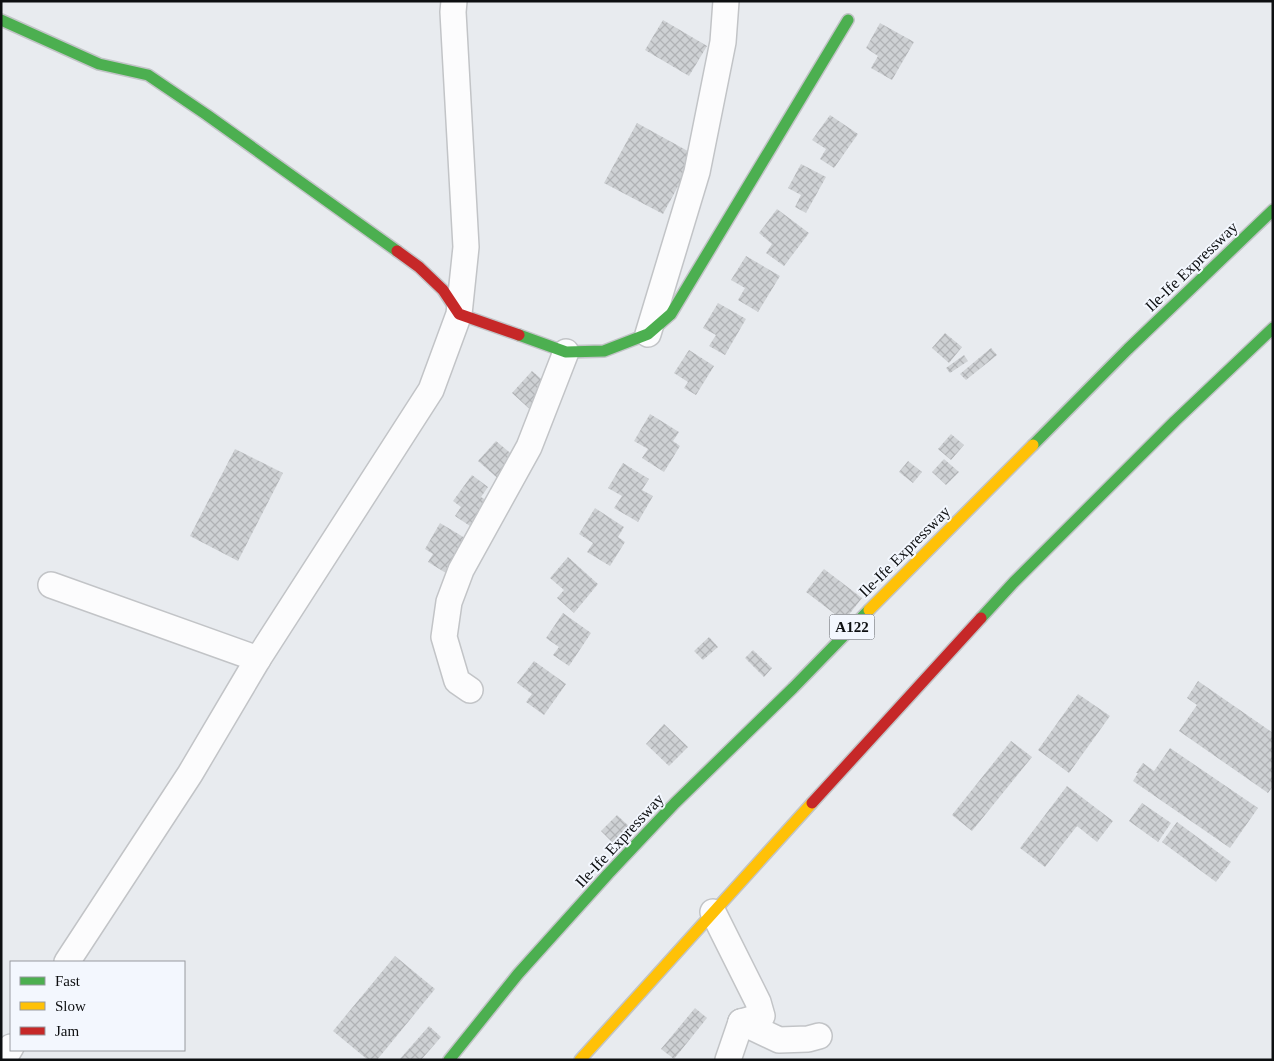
<svg xmlns="http://www.w3.org/2000/svg" width="1274" height="1061" font-family="Georgia,serif">
	<style>
		.building { fill: url(#building-cross-hatch) }
		.lines { fill: none; stroke-linecap: round; stroke-linejoin: round }
		.street-casing { stroke: #c2c4c7; stroke-width: 28 }
		.fast-casing { stroke: #c2c4c7; stroke-width: 14 }
		.slow-casing { stroke: #c2c4c7; stroke-width: 14 }
		.jam-casing { stroke: #c2c4c7; stroke-width: 14 }
		.street { stroke: #fcfcfd; stroke-width: 25 }
		.fast { stroke: #4caf50; stroke-width: 11 }
		.slow { stroke: #ffc107; stroke-width: 11 }
		.jam { stroke: #c62828; stroke-width: 11 }
		.labels { text-anchor: middle; stroke-width: 4; stroke-linejoin: round; paint-order: stroke }
		.shield { fill: #f3f7fe; stroke: #525558; stroke-width: 1 }
		.shield-label { font-size: 15px; font-weight: bold; fill: #0d0f11 }
		.street-label { font-size: 16px; fill: #0d0f11; stroke: #f3f7fe }
	</style>
	<defs>
		<pattern id="building-cross-hatch" width="8" height="8" patternUnits="userSpaceOnUse" patternTransform="scale(1.25)"><rect width="8" height="8" fill="#ced1d4"/><path d="M0 0l8 8M0 8l8-8" fill="none" stroke="#b0b2b5"/></pattern>
	</defs>
	<rect width="100%" height="100%" fill="#e8ebef"/>
	<g class="building">
		<path d="M663,20L707,46L689,76L645,50Z"/>
		<path d="M880,23L914,42L892,80L871,68L878,56L866,48Z"/>
		<path d="M830,115L858,134L834,168L820,159L826,149L812,140Z"/>
		<path d="M637,123L695,155L663,214L604,183Z"/>
		<path d="M801,164L826,177L806,213L795,207L801,195L788,188Z"/>
		<path d="M777,209L809,233L784,266L766,253L772,244L759,233Z"/>
		<path d="M746,256L780,276L758,312L738,300L745,288L731,280Z"/>
		<path d="M718,303L746,319L725,355L709,346L716,335L703,328Z"/>
		<path d="M945,333L962,347L949,363L932,348Z"/>
		<path d="M991,348L997,355L966,380L960,374Z"/>
		<path d="M689,350L714,366L696,395L684,388L688,382L674,373Z"/>
		<path d="M964,355L968,361L950,373L946,368Z"/>
		<path d="M532,371L554,390L534,413L512,393Z"/>
		<path d="M650,414L679,432L673,441L680,446L664,472L642,458L648,449L634,441Z"/>
		<path d="M951,434L964,445L951,460L938,449Z"/>
		<path d="M496,441L528,468L510,489L478,461Z"/>
		<path d="M235,449L283,473L238,561L190,536Z"/>
		<path d="M944,459L959,472L946,485L932,472Z"/>
		<path d="M908,461L922,472L913,483L899,472Z"/>
		<path d="M623,463L649,479L642,490L653,496L638,522L614,508L622,496L608,488Z"/>
		<path d="M472,475L488,487L481,497L491,503L473,528L455,516L461,507L453,501Z"/>
		<path d="M595,508L624,527L618,537L625,542L610,566L587,552L593,543L579,534Z"/>
		<path d="M440,523L465,538L454,578L428,562L433,554L425,549Z"/>
		<path d="M568,557L598,584L574,613L557,598L564,590L550,578Z"/>
		<path d="M824,569L862,598L844,621L806,592Z"/>
		<path d="M563,613L591,633L569,666L553,655L559,647L546,638Z"/>
		<path d="M709,637L718,647L703,660L694,651Z"/>
		<path d="M753,650L772,668L764,677L745,658Z"/>
		<path d="M534,661L566,684L544,715L526,702L532,694L517,683Z"/>
		<path d="M1198,681L1273,733V786L1268,793L1179,731L1197,705L1187,698Z"/>
		<path d="M1078,694L1110,716L1069,773L1038,750Z"/>
		<path d="M664,724L688,747L669,766L646,744Z"/>
		<path d="M1011,741L1032,757L972,831L952,815Z"/>
		<path d="M1170,748L1258,808L1230,848L1133,781L1138,773H1136L1143,763L1154,771Z"/>
		<path d="M1067,786L1113,821L1097,842L1077,826L1045,867L1020,848Z"/>
		<path d="M1142,803L1171,823L1158,842L1129,821Z"/>
		<path d="M617,815L633,830L617,847L601,831Z"/>
		<path d="M1177,822L1231,862L1216,882L1162,842Z"/>
		<path d="M395,956L435,989L377,1060H368L333,1031Z"/>
		<path d="M695,1008L707,1018L674,1059L661,1049Z"/>
		<path d="M429,1026L441,1037L421,1060H399Z"/>
	</g>
	<g class="lines">
		<defs>
			<g id="street">
				<path d="M648,334L697,172L723,42L726,1"/>
				<path d="M51,585L258,659"/>
				<path d="M470,690L457,681L444,637L449,602L461,570L529,447L566,352"/>
				<path d="M713,912L758,1002L762,1016L741,1022"/>
				<path d="M67,962L190,774L258,659L431,390L459,314L466,247L453,12L454,1"/>
				<path d="M741,1022L779,1040L808,1039L819,1036"/>
				<path d="M3,1060L11,1047"/>
				<path d="M728,1060L741,1022"/>
			</g>
			<g id="fast">
				<path d="M1,20L99,64L148,75L207,115L397,251"/>
				<path d="M519,335L566,352L604,351L648,334L671,314L848,20"/>
				<path d="M1033,445L1128,349L1273,210"/>
				<path d="M981,618L1014,582L1175,421L1273,328"/>
				<path d="M449,1060L518,974L608,874L675,803L793,688L869,610"/>
			</g>
			<g id="slow">
				<path d="M869,610L1033,445"/>
				<path d="M580,1060L812,803"/>
			</g>
			<g id="jam">
				<path d="M397,251L419,267L443,290L459,314L519,335"/>
				<path d="M812,803L981,618"/>
			</g>
		</defs>
		<use href="#street" class="street-casing"/>
		<use href="#fast" class="fast-casing"/>
		<use href="#slow" class="slow-casing"/>
		<use href="#jam" class="jam-casing"/>
		<use href="#street" class="street"/>
		<use href="#fast" class="fast"/>
		<use href="#slow" class="slow"/>
		<use href="#jam" class="jam"/>
	</g>
	<g class="labels">
		<rect class="shield" x="829.5" y="614.5" width="45" height="25" rx="4"/>
		<g class="shield-label">
			<text x="852" y="632">A122</text>
		</g>
		<g class="street-label">
			<text transform="translate(1191 266) rotate(-44)" y="6">Ile-Ife Expressway</text>
			<text transform="translate(904 551) rotate(-45)" y="6">Ile-Ife Expressway</text>
			<text transform="translate(619 840) rotate(-47)" y="6">Ile-Ife Expressway</text>
		</g>
	</g>
	<rect width="1274" height="1061" fill="none" stroke="#0d0f11" stroke-width="5"/>
	<rect x="10" y="961" width="175" height="90" fill="#f3f7fe" stroke="#979a9f"/>
	<rect x="20" y="977" width="25" height="8" fill="#4caf50" stroke="#979a9f"/>
	<text x="55" y="986" font-size="15" fill="#0d0f11">Fast</text>
	<rect x="20" y="1002" width="25" height="8" fill="#ffc107" stroke="#979a9f"/>
	<text x="55" y="1011" font-size="15" fill="#0d0f11">Slow</text>
	<rect x="20" y="1027" width="25" height="8" fill="#c62828" stroke="#979a9f"/>
	<text x="55" y="1036" font-size="15" fill="#0d0f11">Jam</text>
</svg>
